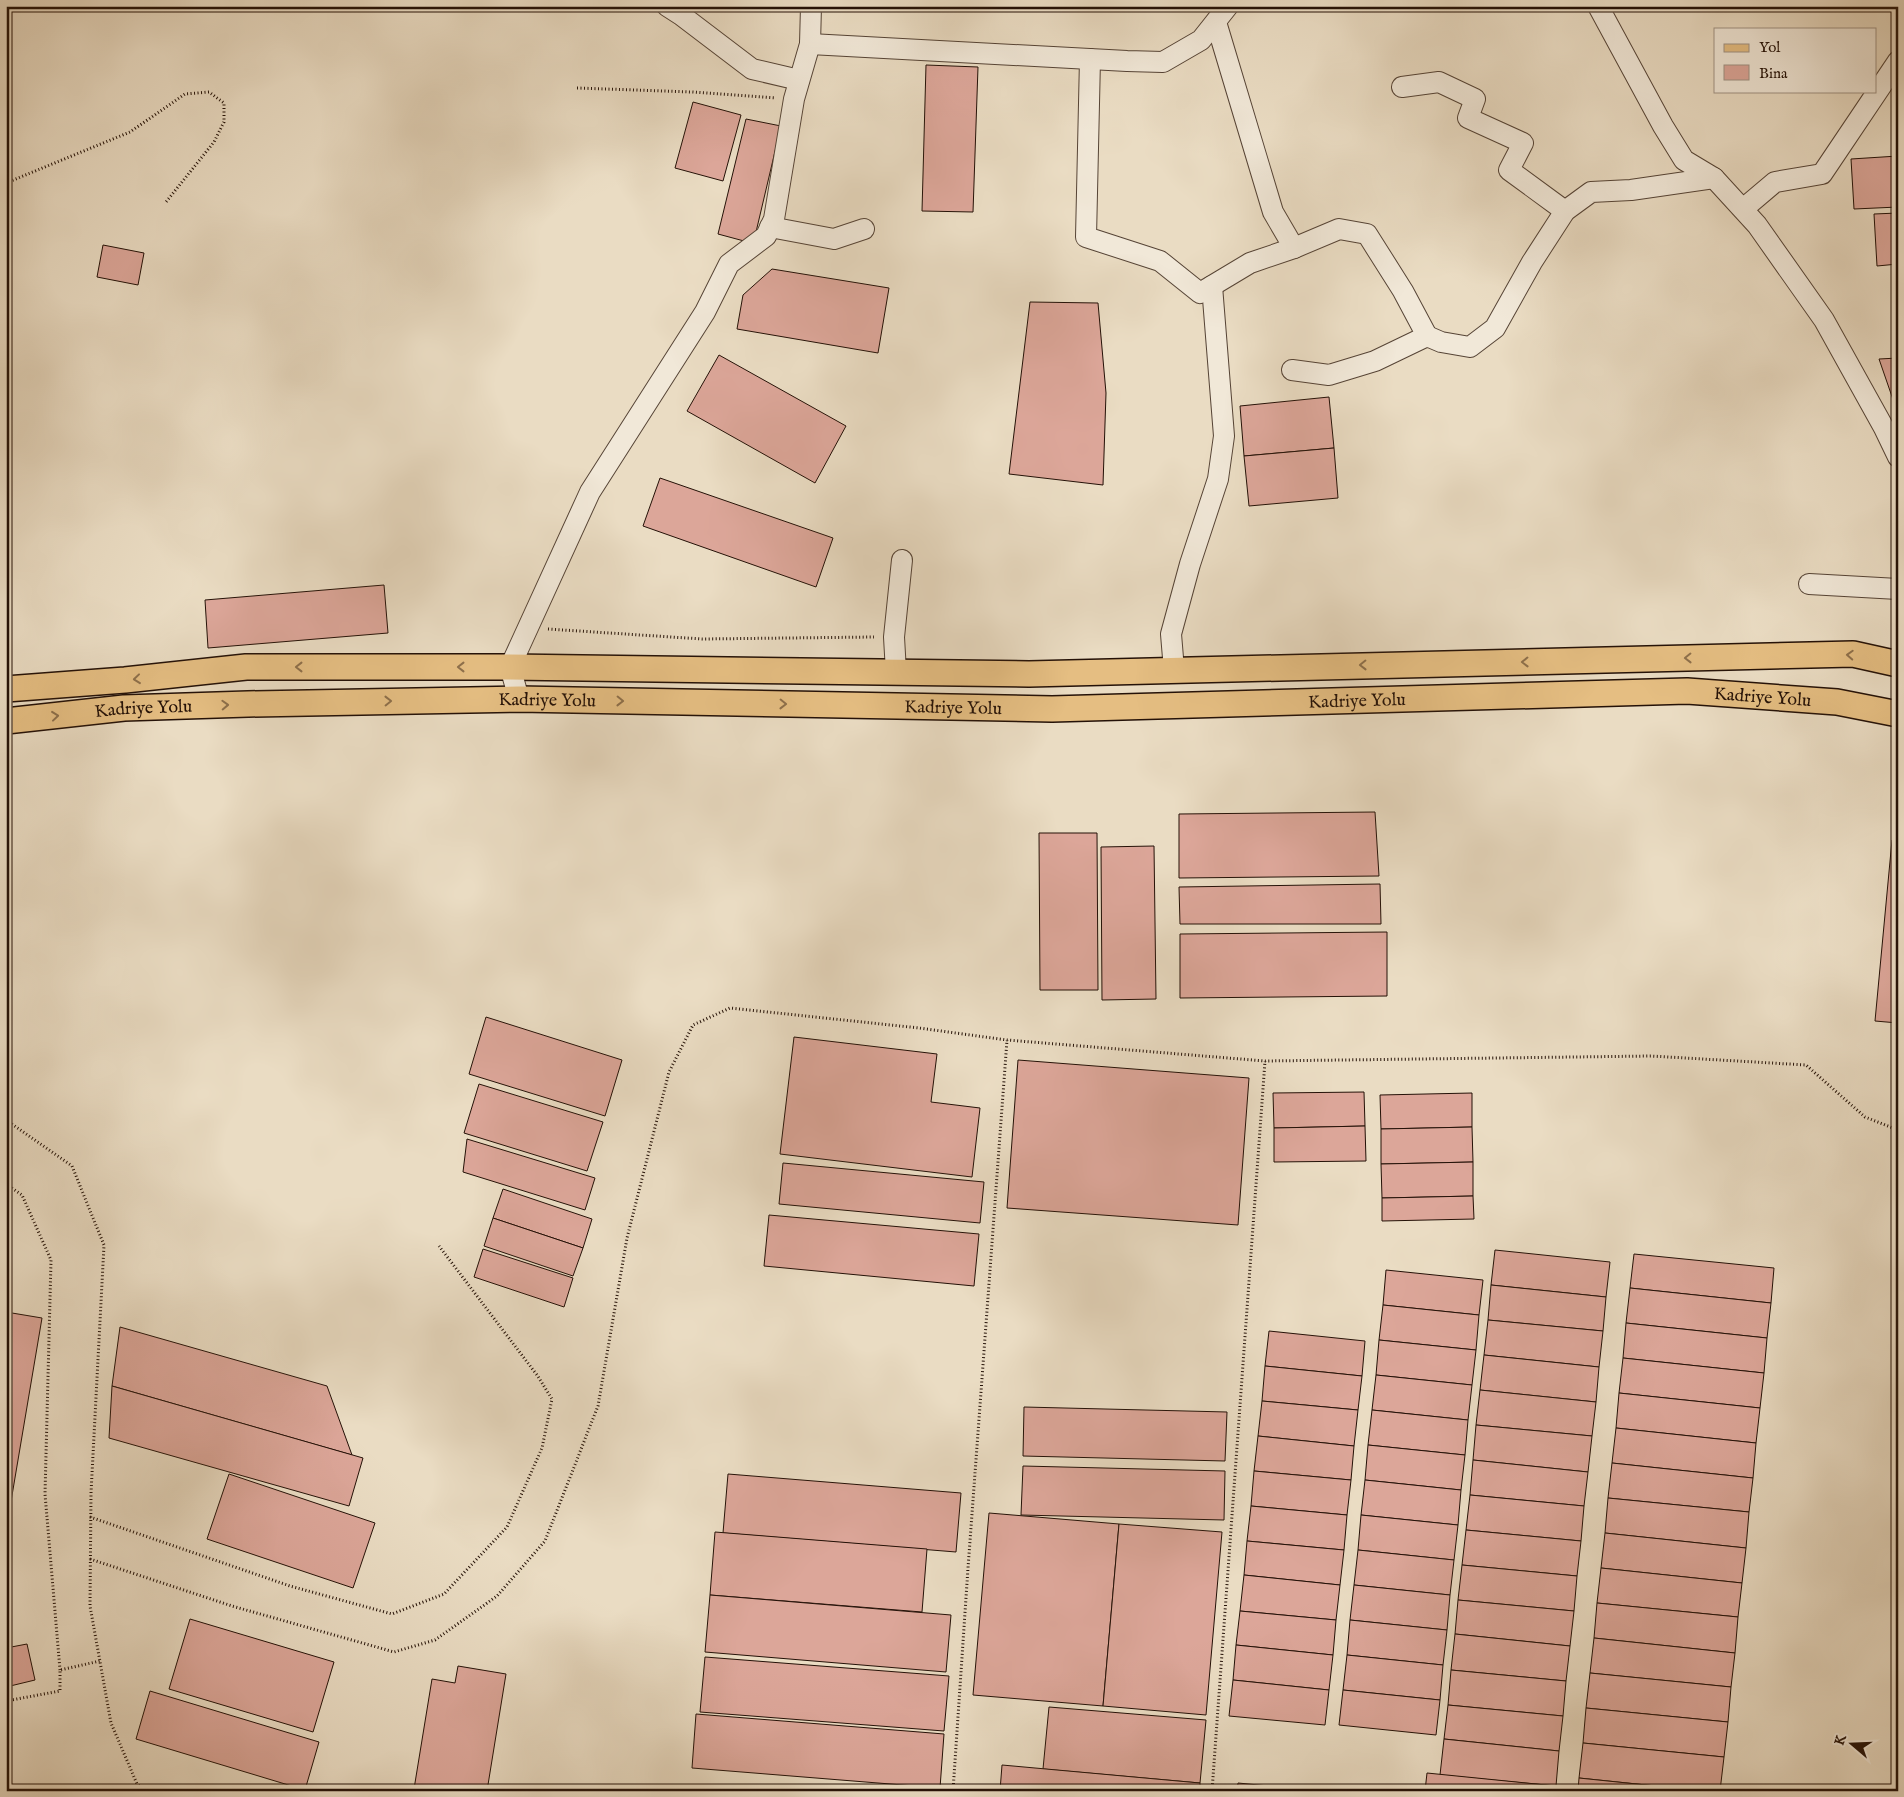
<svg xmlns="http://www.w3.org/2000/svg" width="1904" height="1797" font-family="'IM FELL English',serif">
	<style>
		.building { fill: #dca699; stroke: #241107 }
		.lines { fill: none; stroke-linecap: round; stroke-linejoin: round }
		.minor-casing { stroke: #564436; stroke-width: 22 }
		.major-casing { stroke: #241107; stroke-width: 28 }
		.path { stroke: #241107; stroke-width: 3; stroke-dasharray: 1 2.5; stroke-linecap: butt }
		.minor { stroke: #f1e8d8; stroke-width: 20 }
		.major { stroke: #e5be82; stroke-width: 25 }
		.oneway { stroke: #8e704b }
		.labels { text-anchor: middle; stroke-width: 5; stroke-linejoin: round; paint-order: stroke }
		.street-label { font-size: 18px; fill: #241107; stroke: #f1e8d8 }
	</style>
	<rect width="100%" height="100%" fill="#eadcc3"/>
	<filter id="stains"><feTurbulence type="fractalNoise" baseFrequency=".004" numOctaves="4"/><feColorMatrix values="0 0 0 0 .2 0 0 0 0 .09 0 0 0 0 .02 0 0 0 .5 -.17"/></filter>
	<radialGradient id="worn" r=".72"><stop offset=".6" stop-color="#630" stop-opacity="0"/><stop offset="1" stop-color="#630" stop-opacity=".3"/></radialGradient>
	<g class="building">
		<path d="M926,65L978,67L973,212L922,211Z"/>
		<path d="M693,102L741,115L723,181L675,168Z"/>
		<path d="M746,119L781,126L756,232L744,241L718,234Z"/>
		<path d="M1898,156V207L1854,209L1851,159Z"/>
		<path d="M1898,213V264L1877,266L1874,214Z"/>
		<path d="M103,245L144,253L138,285L97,277Z"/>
		<path d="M772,269L889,288L878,353L737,329L743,295Z"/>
		<path d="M1030,302L1098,303L1106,393L1103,485L1009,474Z"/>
		<path d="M719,355L846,426L815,483L687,411Z"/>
		<path d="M1898,358V414L1879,359Z"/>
		<path d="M1329,397L1334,448L1244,456L1240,406Z"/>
		<path d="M1334,448L1338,498L1249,506L1244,456Z"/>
		<path d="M660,478L833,538L816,587L643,526Z"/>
		<path d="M384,585L388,633L208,648L205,600Z"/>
		<path d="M1375,812L1379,876L1179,878V814Z"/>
		<path d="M1039,833H1097L1098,990H1040Z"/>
		<path d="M1892,840H1898V1023L1875,1021Z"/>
		<path d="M1154,846L1156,999L1102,1000L1101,847Z"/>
		<path d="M1380,884L1381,924H1180L1179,887Z"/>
		<path d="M1387,932V996L1180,998V934Z"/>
		<path d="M486,1017L622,1060L605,1116L469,1074Z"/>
		<path d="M794,1037L937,1054L931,1102L980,1108L972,1177L780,1154Z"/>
		<path d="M1018,1060L1249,1078L1238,1225L1007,1208Z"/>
		<path d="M479,1084L603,1122L587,1171L464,1133Z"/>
		<path d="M1364,1092L1365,1126L1274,1128L1273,1093Z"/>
		<path d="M1472,1093V1127L1381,1129L1380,1095Z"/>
		<path d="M1365,1126L1366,1161L1274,1162V1128Z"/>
		<path d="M1472,1127L1473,1162L1381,1164V1129Z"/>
		<path d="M467,1139L595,1178L585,1210L463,1172Z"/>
		<path d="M1473,1162V1196L1382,1198L1381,1164Z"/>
		<path d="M783,1163L984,1182L980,1223L779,1204Z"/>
		<path d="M503,1189L592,1219L583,1248L493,1218Z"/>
		<path d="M1473,1196L1474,1219L1382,1221V1198Z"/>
		<path d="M769,1215L979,1234L974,1286L764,1266Z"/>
		<path d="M493,1218L583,1248L573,1276L484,1246Z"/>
		<path d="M483,1249L573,1278L564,1307L474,1277Z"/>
		<path d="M1495,1250L1610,1262L1606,1297L1491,1285Z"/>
		<path d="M1634,1254L1774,1268L1771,1303L1630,1288Z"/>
		<path d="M1386,1270L1483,1280L1479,1315L1383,1305Z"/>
		<path d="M1491,1285L1606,1297L1603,1331L1488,1320Z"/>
		<path d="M1630,1288L1771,1303L1767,1338L1626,1323Z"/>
		<path d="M1383,1305L1479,1315L1476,1350L1379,1340Z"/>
		<path d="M6,1312L42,1318L6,1531Z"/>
		<path d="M1488,1320L1603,1331L1599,1367L1484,1355Z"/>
		<path d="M1626,1323L1767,1338L1764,1373L1623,1358Z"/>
		<path d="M120,1327L327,1386L352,1455L112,1386Z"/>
		<path d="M1269,1331L1365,1341L1362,1376L1265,1366Z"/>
		<path d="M1379,1340L1476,1350L1472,1385L1376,1375Z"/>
		<path d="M1484,1355L1599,1367L1596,1402L1480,1390Z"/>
		<path d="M1623,1358L1764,1373L1760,1408L1619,1393Z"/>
		<path d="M1265,1366L1362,1376L1358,1410L1262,1401Z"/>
		<path d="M1376,1375L1472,1385L1468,1420L1372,1410Z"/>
		<path d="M112,1386L363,1458L349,1506L109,1438Z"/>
		<path d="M1480,1390L1596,1402L1592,1436L1476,1425Z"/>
		<path d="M1619,1393L1760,1408L1756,1443L1616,1428Z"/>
		<path d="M1262,1401L1358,1410L1354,1446L1258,1436Z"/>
		<path d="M1024,1407L1227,1412L1225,1461L1023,1456Z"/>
		<path d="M1372,1410L1468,1420L1465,1455L1368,1445Z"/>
		<path d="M1476,1425L1592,1436L1588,1472L1473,1460Z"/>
		<path d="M1616,1428L1756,1443L1753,1478L1612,1463Z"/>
		<path d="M1258,1436L1354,1446L1351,1480L1254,1471Z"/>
		<path d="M1368,1445L1465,1455L1461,1490L1365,1480Z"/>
		<path d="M1473,1460L1588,1472L1584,1506L1470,1495Z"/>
		<path d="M1612,1463L1753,1478L1749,1512L1608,1498Z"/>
		<path d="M1023,1466L1225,1471L1224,1520L1021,1515Z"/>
		<path d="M1254,1471L1351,1480L1347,1515L1251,1506Z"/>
		<path d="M229,1474L375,1523L353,1588L207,1539Z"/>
		<path d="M728,1474L961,1493L956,1552L723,1533Z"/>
		<path d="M1365,1480L1461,1490L1458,1525L1361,1515Z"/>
		<path d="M1470,1495L1584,1506L1581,1541L1466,1530Z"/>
		<path d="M1608,1498L1749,1512L1746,1548L1605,1533Z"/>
		<path d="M1251,1506L1347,1515L1344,1550L1247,1541Z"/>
		<path d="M989,1513L1119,1524L1103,1706L973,1695Z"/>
		<path d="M1361,1515L1458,1525L1454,1560L1358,1550Z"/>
		<path d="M1119,1524L1222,1532L1206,1715L1103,1706Z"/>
		<path d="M1466,1530L1581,1541L1577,1576L1462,1565Z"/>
		<path d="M715,1532L927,1549L922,1612L710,1595Z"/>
		<path d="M1605,1533L1746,1548L1742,1583L1601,1568Z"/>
		<path d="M1247,1541L1344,1550L1340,1585L1244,1575Z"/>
		<path d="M1358,1550L1454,1560L1450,1595L1354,1585Z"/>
		<path d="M1462,1565L1577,1576L1574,1611L1458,1600Z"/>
		<path d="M1601,1568L1742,1583L1738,1617L1597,1603Z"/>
		<path d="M1244,1575L1340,1585L1336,1620L1240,1611Z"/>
		<path d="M1354,1585L1450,1595L1447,1630L1350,1620Z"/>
		<path d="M710,1595L951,1615L946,1672L705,1652Z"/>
		<path d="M1458,1600L1574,1611L1570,1646L1455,1634Z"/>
		<path d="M1597,1603L1738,1617L1735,1653L1594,1638Z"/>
		<path d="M1240,1611L1336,1620L1333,1655L1236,1645Z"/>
		<path d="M190,1619L334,1662L313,1732L169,1689Z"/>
		<path d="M1350,1620L1447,1630L1443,1665L1347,1655Z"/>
		<path d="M1455,1634L1570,1646L1566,1681L1451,1670Z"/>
		<path d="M1594,1638L1735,1653L1731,1687L1590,1673Z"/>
		<path d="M27,1644L35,1680L6,1687V1648Z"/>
		<path d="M1236,1645L1333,1655L1329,1690L1233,1680Z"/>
		<path d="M1347,1655L1443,1665L1440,1700L1343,1690Z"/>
		<path d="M705,1657L949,1676L944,1731L700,1712Z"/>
		<path d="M458,1666L506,1674L487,1791L414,1789L432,1679L455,1683Z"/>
		<path d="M1451,1670L1566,1681L1563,1716L1448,1705Z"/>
		<path d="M1590,1673L1731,1687L1728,1722L1586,1708Z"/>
		<path d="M1233,1680L1329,1690L1325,1725L1229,1716Z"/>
		<path d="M1343,1690L1440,1700L1436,1735L1339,1725Z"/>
		<path d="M150,1691L319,1742L305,1790L136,1739Z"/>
		<path d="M1448,1705L1563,1716L1559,1751L1444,1739Z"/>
		<path d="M1049,1707L1206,1720L1200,1783L1043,1769Z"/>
		<path d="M1586,1708L1728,1722L1724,1757L1583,1743Z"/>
		<path d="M696,1714L944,1734L940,1788L692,1768Z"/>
		<path d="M1444,1739L1559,1751L1556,1786L1440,1775Z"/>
		<path d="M1583,1743L1724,1757L1720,1791H1704L1579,1778Z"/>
		<path d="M1002,1765L1200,1783V1791H1000Z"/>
		<path d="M1427,1773L1556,1786L1555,1791H1425Z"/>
		<path d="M1579,1778L1704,1791H1578Z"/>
		<path d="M1238,1783L1320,1791H1237Z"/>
	</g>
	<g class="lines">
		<defs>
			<g id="minor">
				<path d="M667,6L681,15L752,69L799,80"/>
				<path d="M1598,6L1663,126L1684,160L1714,178L1757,225L1824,320L1884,428L1898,457"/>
				<path d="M1216,22L1273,212L1294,248"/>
				<path d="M810,44L1127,61L1163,62L1201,40L1228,6"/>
				<path d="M1090,59L1086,237L1160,261L1200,293L1250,263L1294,248L1339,229L1367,234L1403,291L1427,336"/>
				<path d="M1402,87L1439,82L1475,99L1468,118L1523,143L1509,170L1565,211"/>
				<path d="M1743,209L1775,182L1822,174L1898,61"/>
				<path d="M770,227L834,239L864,229"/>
				<path d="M1292,370L1329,375L1375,361L1427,336L1441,342L1470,347L1495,328L1532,262L1565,211L1591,192L1631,190L1714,178"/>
				<path d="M1809,584L1898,589"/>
				<path d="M1174,670L1171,634L1190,564L1218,479L1224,436L1212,286"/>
				<path d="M896,672L894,637L902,560"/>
				<path d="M519,699L510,667L590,492L705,312L729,264L766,236L774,219L794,99L810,44L811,6"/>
			</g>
			<g id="major">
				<path d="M6,689L125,680L246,667H510L1029,674L1853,654L1898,664"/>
				<path id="s1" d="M6,721L124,708L248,704L519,699L1052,709L1687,691L1837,702L1898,714"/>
			</g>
		</defs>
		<use href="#minor" class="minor-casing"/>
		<use href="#major" class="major-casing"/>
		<g class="path">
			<path d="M577,88L692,92L776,98"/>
			<path d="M6,183L130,132L185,94L209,92L224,103V122L214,142L166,202"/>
			<path d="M548,629L702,639L874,637"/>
			<path d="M6,1120L72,1166L104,1245L91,1493L90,1606L111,1723L137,1784L146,1791"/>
			<path d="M6,1184L22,1195L51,1260L45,1494L60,1670"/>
			<path d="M90,1517L290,1586L392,1614L444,1594L507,1527L542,1448L552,1399L537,1375L439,1246"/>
			<path d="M90,1559L232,1606L394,1652L435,1640L497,1596L545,1541L598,1406L627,1238L669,1072L693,1025L730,1008L919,1028L1007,1040L1265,1061L1651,1056L1806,1065L1865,1117L1898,1130"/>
			<path d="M6,1701L60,1691V1670L100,1661"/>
			<path d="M953,1791L968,1568L1007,1040"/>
			<path d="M1212,1791L1265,1061"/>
		</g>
		<use href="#minor" class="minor"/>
		<use href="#major" class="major"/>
	</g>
	<defs><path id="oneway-chevron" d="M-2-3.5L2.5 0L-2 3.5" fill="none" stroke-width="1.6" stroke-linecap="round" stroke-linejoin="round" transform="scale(1.25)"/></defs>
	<g class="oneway">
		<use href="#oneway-chevron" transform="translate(1850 655) rotate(-177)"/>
		<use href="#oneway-chevron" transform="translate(1688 658) rotate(179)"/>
		<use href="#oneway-chevron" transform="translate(1525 662) rotate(179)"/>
		<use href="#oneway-chevron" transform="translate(1363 665) rotate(179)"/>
		<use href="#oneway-chevron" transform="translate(299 667) rotate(180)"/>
		<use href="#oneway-chevron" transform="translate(461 667) rotate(180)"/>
		<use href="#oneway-chevron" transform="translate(137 679) rotate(174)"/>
		<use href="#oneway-chevron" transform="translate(388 701) rotate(-1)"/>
		<use href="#oneway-chevron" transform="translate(620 701) rotate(1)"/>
		<use href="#oneway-chevron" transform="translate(783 704) rotate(1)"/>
		<use href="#oneway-chevron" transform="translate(225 705) rotate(-2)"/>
		<use href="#oneway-chevron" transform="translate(55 716) rotate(-6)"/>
	</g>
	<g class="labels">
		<g class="street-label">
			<text dy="6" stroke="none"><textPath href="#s1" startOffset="1758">Kadriye Yolu</textPath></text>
			<text dy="6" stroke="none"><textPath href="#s1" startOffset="542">Kadriye Yolu</textPath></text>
			<text dy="6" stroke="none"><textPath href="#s1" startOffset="1352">Kadriye Yolu</textPath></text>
			<text dy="6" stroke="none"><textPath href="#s1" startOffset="948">Kadriye Yolu</textPath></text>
			<text dy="6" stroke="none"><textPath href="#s1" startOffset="138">Kadriye Yolu</textPath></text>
		</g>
	</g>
	<rect width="1904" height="1797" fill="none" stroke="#eadcc3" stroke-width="25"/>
	<rect x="8" y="8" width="1889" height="1782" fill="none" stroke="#241107" stroke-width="2.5"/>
	<rect x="12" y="12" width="1879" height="1772" fill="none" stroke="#241107"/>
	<rect x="1714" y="28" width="162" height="65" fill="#f1e8d8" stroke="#9f9284"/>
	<rect x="1724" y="44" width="25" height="8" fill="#e5be82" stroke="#9f9284"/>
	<text x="1759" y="52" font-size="15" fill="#241107">Yol</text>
	<rect x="1724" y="65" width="25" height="15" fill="#dca699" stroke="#9f9284"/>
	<text x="1759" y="78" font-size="15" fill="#241107">Bina</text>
	<g transform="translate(1852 1744) rotate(289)" stroke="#f1e8d8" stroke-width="4" paint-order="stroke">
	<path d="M0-4L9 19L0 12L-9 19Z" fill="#241107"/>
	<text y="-8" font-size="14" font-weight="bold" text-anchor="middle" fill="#241107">K</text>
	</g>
	<rect width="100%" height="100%" filter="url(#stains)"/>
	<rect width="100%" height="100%" fill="url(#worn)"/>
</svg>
